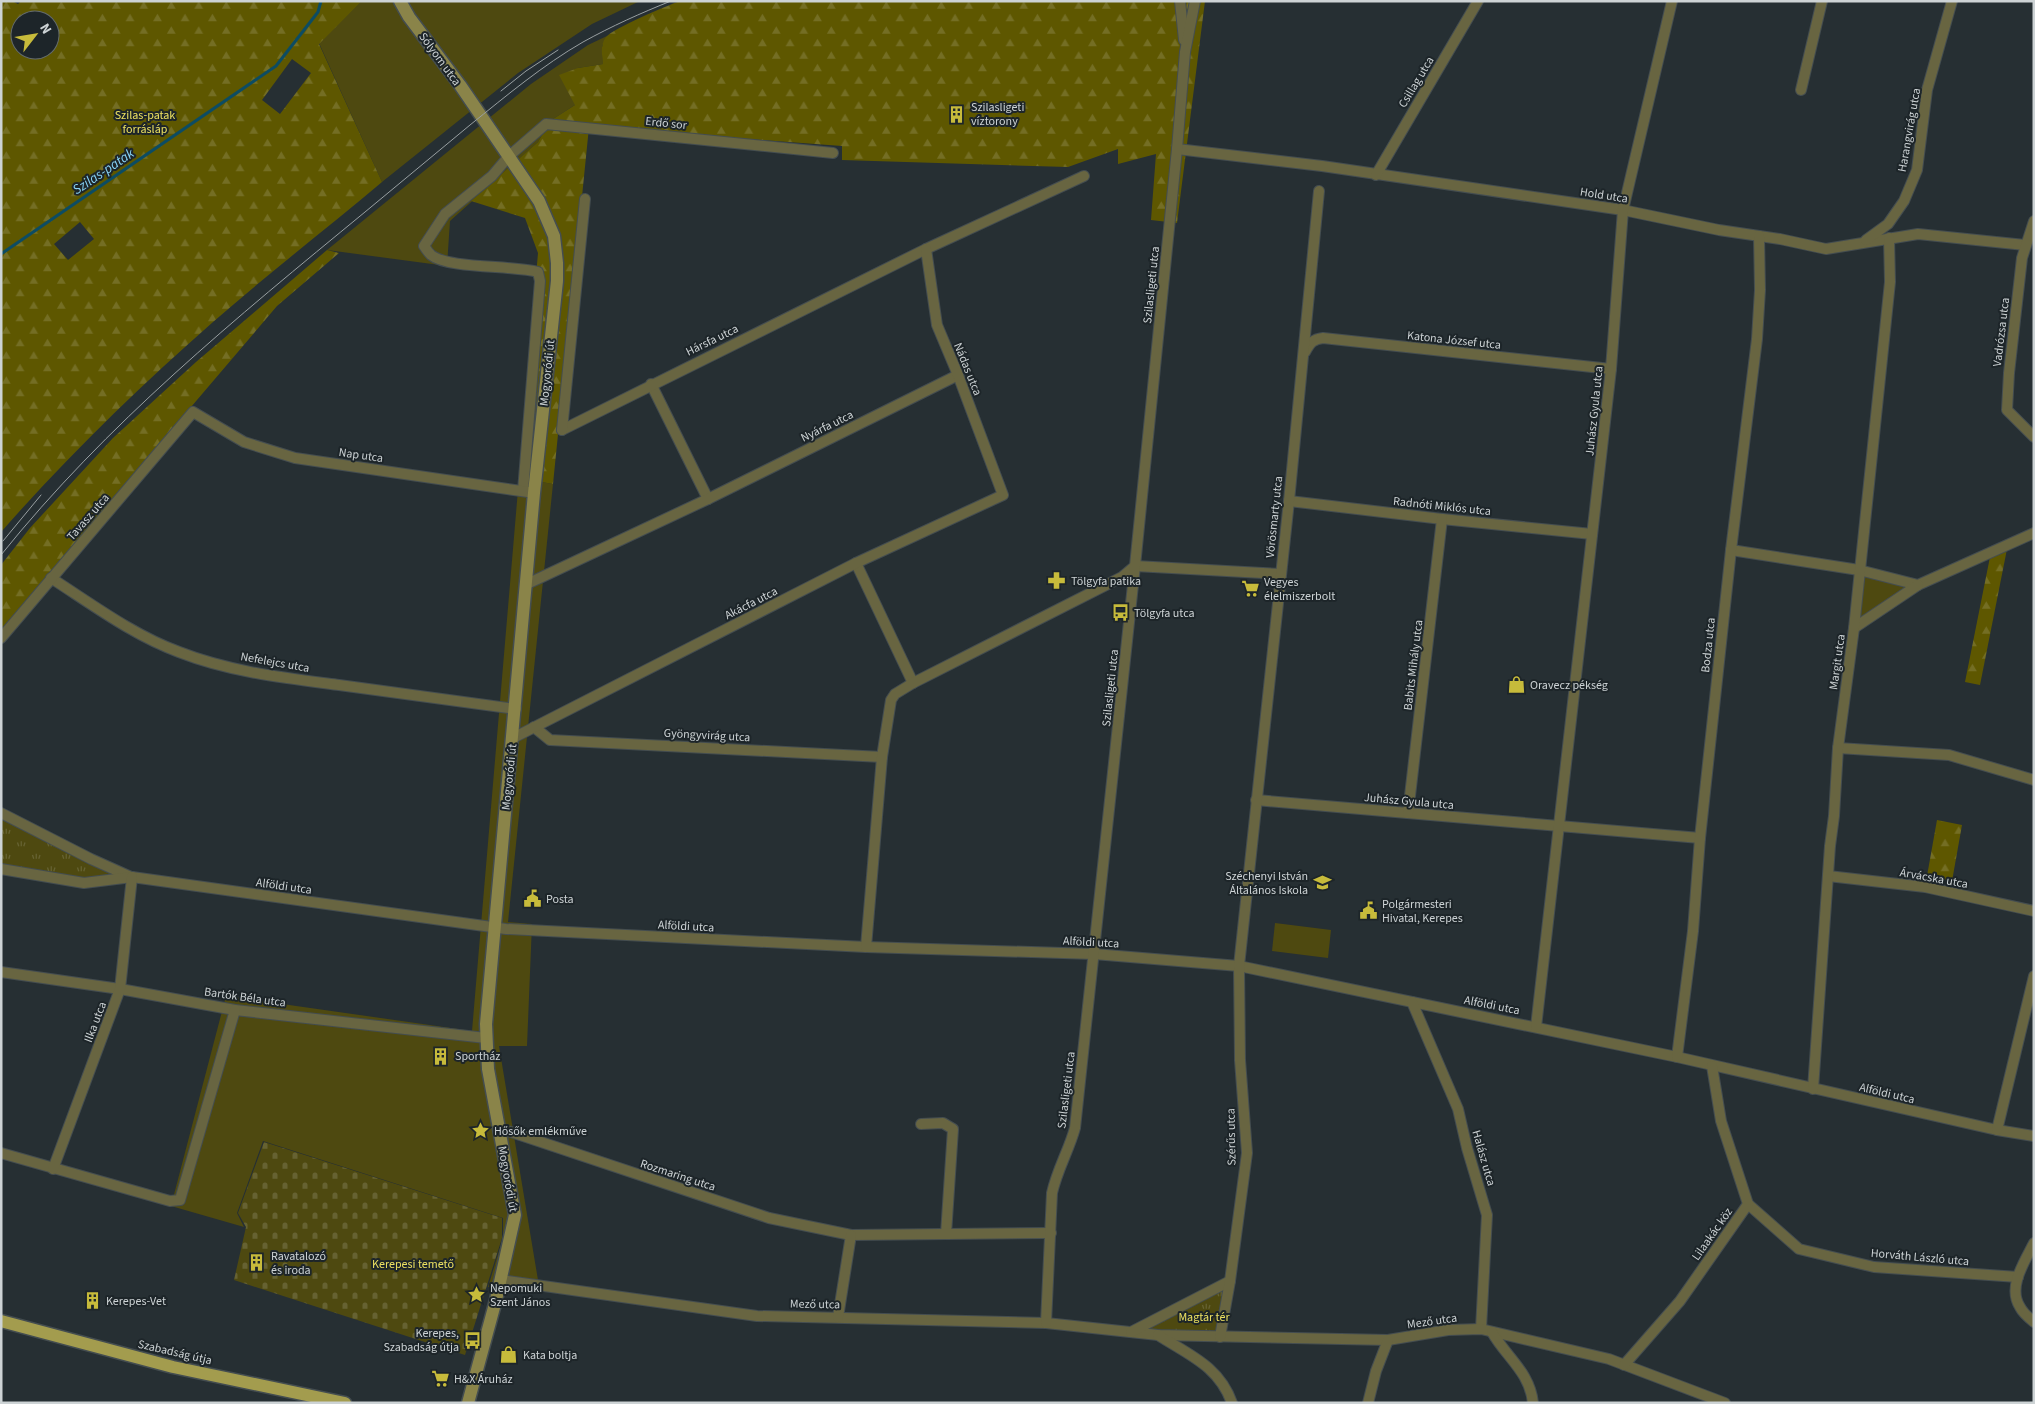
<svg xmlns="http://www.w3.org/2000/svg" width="2035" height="1404" font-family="'Source Sans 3',sans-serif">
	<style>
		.grass { fill: #4e4910 }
		.forest { fill: url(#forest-firs); fill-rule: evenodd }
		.cemetery { fill: url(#cemetery-stones) }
		.park { fill: url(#park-tufts) }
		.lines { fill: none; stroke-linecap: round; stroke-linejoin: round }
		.stream { stroke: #0c4c63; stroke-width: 3 }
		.street-casing { stroke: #444d50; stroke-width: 12 }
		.secondary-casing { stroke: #444d50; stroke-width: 15 }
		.primary-casing { stroke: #444d50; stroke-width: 15 }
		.street { stroke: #686541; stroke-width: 10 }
		.secondary { stroke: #8a8449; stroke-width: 12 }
		.primary { stroke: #a39c4e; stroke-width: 12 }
		.tram { stroke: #989fa1; stroke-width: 1 }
		.labels { text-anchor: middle; stroke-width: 4; stroke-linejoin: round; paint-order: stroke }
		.street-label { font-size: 12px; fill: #cdd3d5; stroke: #1d2529 }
		.poi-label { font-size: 12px; fill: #cdd3d5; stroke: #1d2529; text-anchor: start }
		.park-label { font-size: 12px; fill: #ece060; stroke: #1d2529 }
		.water-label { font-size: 14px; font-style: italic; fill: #88d3f6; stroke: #1d2529 }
	</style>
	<defs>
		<pattern id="forest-firs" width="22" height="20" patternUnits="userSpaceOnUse" patternTransform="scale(1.25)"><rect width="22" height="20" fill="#5e5700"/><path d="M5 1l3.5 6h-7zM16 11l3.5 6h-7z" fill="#746e24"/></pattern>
		<pattern id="cemetery-stones" width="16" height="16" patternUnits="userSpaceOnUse" patternTransform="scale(1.25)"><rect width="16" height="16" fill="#4e4910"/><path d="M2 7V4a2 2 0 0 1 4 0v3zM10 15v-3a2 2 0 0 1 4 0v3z" fill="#666232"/></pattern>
		<pattern id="park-tufts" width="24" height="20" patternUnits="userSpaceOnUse" patternTransform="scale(1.25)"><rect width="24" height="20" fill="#4e4910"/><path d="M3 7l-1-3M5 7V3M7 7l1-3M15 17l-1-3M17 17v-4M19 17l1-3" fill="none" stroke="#666232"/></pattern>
	</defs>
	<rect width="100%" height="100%" fill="#262f33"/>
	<g class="grass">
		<path d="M362,1H640L592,24L518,73L382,182L319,43Z"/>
		<path d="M607,36L602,46L603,64L578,68L575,105L550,121L538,142L450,221L447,266L327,250L531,84L588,45Z"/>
		<path d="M519,478L553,484L508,922L532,924L527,1046H499L540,1292L488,1287L503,1238V1218L263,1141L237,1213L244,1227L171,1206L226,996L472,1031Z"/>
		<path d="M1859,570L1918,585L1854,628Z"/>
		<path d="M1275,923L1331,930L1328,958L1272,951Z"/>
	</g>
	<g class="forest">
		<path d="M1,1H12L18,4L21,1H362L319,44L382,182C326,229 268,274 213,322C138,388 67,457 1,532ZM20,20H50V50H20ZM292,59L311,73L280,114L262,100ZM80,222L94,239L68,260L54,244Z"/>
		<path d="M680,1H1205L1177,223L1151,220L1156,154L1118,164V149L1068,167L842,160V146L589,127L553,484L519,478L538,253L525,218L471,201L538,142L550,121L575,105L559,75L578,68L603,64C602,54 600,45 606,37C614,28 666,6 680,1Z"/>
		<path d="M327,250L339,253L277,306L1,630V565L30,528L113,438L196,362Z"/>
		<path d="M2008,544L1980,685L1965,682L1991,552Z"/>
		<path d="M1937,820L1962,825L1952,881L1927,876Z"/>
	</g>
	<path class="cemetery" d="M264,1142L502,1218V1238L465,1355L234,1280L246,1227L238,1213Z"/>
	<g class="park">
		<path d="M1,813L132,877L84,883L1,870Z"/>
		<path d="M1230,1281L1220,1337L1131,1332Z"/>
	</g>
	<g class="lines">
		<path class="stream" d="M1,254L276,66L318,12L321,1"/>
		<defs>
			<g id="street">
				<path d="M1180,1L1184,40"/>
				<path d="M1801,90L1822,1"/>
				<path d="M1177,149L1322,166L1623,210L1719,230L1780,239L1826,249L1918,234L2025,245"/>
				<path d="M1376,175L1478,1"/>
				<path d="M2034,221L2022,258L2009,373L2007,410L2034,437"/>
				<path d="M1866,240L1888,224L1904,201L1917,170L1927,90L1952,1"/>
				<path d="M1305,352C1310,343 1313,339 1323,338L1611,369"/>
				<path d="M651,384L708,499"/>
				<path d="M562,430L926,249L1084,176"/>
				<path d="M562,430L585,199"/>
				<path d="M523,491L540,281L538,272C513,265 448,269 431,255C428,252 426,249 424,246L445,214L492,176L509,156L546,124L833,153"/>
				<path d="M1289,501L1442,519L1592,534"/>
				<path d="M1731,550L1859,570L1918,585L2034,533"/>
				<path d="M856,563L913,683"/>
				<path d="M51,578C93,605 133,635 179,652C230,672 285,678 339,685C398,693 457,701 516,709"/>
				<path d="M527,584L708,499L958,375"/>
				<path d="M1854,628L1918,585"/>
				<path d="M1,638L193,412L244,442L295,458L528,492"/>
				<path d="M534,727L550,740L882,757"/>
				<path d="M513,738L856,563L1003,495L958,375L937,325L926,249"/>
				<path d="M1838,748L1949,755L2034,780"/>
				<path d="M1256,800L1700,838"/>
				<path d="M1,813L91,859L131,877"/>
				<path d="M1408,813L1442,519"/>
				<path d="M1,869L84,883L132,877L506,929L866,947L1094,954L1239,966L1677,1057L1997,1130L2034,1136"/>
				<path d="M1828,876L1925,887L2034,911"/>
				<path d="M866,947L882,757L891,700L895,694L913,683L1122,577L1135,566L1280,574"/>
				<path d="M1,972L120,989L235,1010L486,1038"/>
				<path d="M1412,1002L1458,1109L1467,1148L1487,1215L1481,1329"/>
				<path d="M1536,1027L1611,369L1623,210L1672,1"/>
				<path d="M1677,1057L1693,931L1700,838L1731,550L1757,339L1760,290L1759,236"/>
				<path d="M1813,1089L1830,846L1834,816L1838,748L1854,628L1890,282L1889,238"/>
				<path d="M921,1124L943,1123L953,1129L946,1234"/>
				<path d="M499,1128L769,1218L851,1235L1051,1233"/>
				<path d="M1997,1130L2034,976"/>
				<path d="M1,1153L170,1201L180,1200L235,1010"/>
				<path d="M53,1169L120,989L132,877"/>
				<path d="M1748,1204L1799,1249L1874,1267L2018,1277"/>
				<path d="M2034,1243C2025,1261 2007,1287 2020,1307C2023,1313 2029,1318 2034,1322"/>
				<path d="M501,1280L757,1316L1046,1323L1158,1335L1388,1340L1448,1330L1481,1329L1609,1359L1725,1403"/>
				<path d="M838,1317L851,1235"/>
				<path d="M1046,1323L1052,1193C1057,1170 1069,1150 1075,1128L1135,566L1177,149L1185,52L1195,1"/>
				<path d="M1131,1332L1230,1281"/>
				<path d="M1492,1332C1506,1357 1530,1372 1533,1403"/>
				<path d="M1158,1335C1189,1355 1219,1366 1232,1403"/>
				<path d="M1220,1337L1230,1281L1247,1153L1240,1060L1239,966L1289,501L1319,191"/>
				<path d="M1624,1365L1680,1301L1748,1204L1721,1121L1712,1066"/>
				<path d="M1368,1403L1376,1371L1388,1340"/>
			</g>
			<path id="secondary" d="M400,1L409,17L460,85L539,201L554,236L557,263V281L534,493L486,1024L488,1069L515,1215L496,1300L468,1403"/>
			<path id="primary" d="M1,1321L173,1367L345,1403"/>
		</defs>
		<use href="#street" class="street-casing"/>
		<use href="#secondary" class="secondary-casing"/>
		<use href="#primary" class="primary-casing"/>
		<use href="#street" class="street"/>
		<use href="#secondary" class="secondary"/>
		<use href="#primary" class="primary"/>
		<g class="tram">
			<path d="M501,91L526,71L558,50"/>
			<path d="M3,541L41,495"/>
			<path d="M1,555C106,424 236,318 365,212C400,183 435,154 470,125C506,96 543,65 583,42C612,26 641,13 671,1"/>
		</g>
	</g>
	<defs>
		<symbol id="building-bare" viewBox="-9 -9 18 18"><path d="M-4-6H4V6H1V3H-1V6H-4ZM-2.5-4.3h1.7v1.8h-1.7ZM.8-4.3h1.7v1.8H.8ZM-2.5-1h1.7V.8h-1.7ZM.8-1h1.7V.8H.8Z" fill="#c7bb3b" stroke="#1d2529" stroke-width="2.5" paint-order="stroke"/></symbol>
		<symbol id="pharmacy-bare" viewBox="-9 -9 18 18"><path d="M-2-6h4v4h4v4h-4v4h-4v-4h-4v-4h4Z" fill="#c7bb3b" stroke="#1d2529" stroke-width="2.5" paint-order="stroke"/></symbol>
		<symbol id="supermarket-bare" viewBox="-9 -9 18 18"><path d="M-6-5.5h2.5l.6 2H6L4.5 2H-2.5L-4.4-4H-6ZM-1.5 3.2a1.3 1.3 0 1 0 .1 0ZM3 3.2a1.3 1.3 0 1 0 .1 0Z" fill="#c7bb3b" stroke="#1d2529" stroke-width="2.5" paint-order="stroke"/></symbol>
		<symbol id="bus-bare" viewBox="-9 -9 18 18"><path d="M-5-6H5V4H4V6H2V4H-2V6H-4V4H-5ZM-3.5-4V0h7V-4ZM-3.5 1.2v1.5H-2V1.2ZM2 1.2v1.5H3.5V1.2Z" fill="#c7bb3b" stroke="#1d2529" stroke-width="2.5" paint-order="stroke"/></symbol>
		<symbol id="shop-bare" viewBox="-9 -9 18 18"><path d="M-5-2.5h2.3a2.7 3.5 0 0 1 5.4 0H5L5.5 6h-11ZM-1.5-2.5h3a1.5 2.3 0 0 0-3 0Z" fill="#c7bb3b" stroke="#1d2529" stroke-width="2.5" paint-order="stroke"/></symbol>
		<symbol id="school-bare" viewBox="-9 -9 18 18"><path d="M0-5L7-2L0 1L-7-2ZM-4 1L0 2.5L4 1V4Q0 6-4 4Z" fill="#c7bb3b" stroke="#1d2529" stroke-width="2.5" paint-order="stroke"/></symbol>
		<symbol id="civic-bare" viewBox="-9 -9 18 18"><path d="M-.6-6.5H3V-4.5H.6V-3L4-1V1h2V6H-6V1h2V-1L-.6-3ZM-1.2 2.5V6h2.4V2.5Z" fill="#c7bb3b" stroke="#1d2529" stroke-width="2.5" paint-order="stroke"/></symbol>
		<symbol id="sight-bare" viewBox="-9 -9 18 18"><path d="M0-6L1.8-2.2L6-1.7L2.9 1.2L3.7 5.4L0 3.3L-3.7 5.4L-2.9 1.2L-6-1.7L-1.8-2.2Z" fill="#c7bb3b" stroke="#1d2529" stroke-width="2.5" paint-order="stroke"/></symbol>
	</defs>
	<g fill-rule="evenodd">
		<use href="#building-bare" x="944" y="102" width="25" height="25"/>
		<use href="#pharmacy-bare" x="1044" y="568" width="25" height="25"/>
		<use href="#supermarket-bare" x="1238" y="576" width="25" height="25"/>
		<use href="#bus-bare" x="1108" y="600" width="25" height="25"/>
		<use href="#shop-bare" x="1504" y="672" width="25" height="25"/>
		<use href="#school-bare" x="1310" y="870" width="25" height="25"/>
		<use href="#civic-bare" x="520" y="886" width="25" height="25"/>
		<use href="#civic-bare" x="1356" y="898" width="25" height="25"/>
		<use href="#building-bare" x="428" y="1044" width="25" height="25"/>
		<use href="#sight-bare" x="468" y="1118" width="25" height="25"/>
		<use href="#building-bare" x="244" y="1250" width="25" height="25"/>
		<use href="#sight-bare" x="464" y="1282" width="25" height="25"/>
		<use href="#building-bare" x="80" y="1288" width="25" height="25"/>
		<use href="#bus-bare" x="460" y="1328" width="25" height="25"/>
		<use href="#shop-bare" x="496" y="1342" width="25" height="25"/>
		<use href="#supermarket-bare" x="428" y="1366" width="25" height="25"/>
	</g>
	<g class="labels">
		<g class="street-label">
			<text transform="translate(440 59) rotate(54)" y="4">Sólyom utca</text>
			<text transform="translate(1416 82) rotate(-59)" y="4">Csillag utca</text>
			<text transform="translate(666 123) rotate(6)" y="4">Erdő sor</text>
			<text transform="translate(1909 130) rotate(-80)" y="4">Harangvirág utca</text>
			<text transform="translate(1604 195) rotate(9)" y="4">Hold utca</text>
			<text transform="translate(1151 285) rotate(-84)" y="4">Szilasligeti utca</text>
			<text transform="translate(2001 332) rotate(-83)" y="4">Vadrózsa utca</text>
			<text transform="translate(712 340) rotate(-26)" y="4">Hársfa utca</text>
			<text transform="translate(1454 340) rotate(6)" y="4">Katona József utca</text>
			<text transform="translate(968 369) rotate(68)" y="4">Nádas utca</text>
			<text transform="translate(547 373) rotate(-84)" y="4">Mogyoródi út</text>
			<text transform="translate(1594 411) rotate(-84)" y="4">Juhász Gyula utca</text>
			<text transform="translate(827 426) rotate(-26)" y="4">Nyárfa utca</text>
			<text transform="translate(361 455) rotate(8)" y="4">Nap utca</text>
			<text transform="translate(1442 506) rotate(6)" y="4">Radnóti Miklós utca</text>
			<text transform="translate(88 517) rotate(-49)" y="4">Tavasz utca</text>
			<text transform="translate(1274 517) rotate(-84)" y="4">Vörösmarty utca</text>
			<text transform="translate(751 603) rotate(-27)" y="4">Akácfa utca</text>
			<text transform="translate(1708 645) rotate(-84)" y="4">Bodza utca</text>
			<text transform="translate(275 662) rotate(10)" y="4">Nefelejcs utca</text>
			<text transform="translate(1837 662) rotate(-82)" y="4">Margit utca</text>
			<text transform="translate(1413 665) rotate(-83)" y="4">Babits Mihály utca</text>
			<text transform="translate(1110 688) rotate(-84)" y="4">Szilasligeti utca</text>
			<text transform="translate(707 735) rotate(3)" y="4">Gyöngyvirág utca</text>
			<text transform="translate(509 777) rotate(-84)" y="4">Mogyoródi út</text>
			<text transform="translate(1409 801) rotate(5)" y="4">Juhász Gyula utca</text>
			<text transform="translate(1934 878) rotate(10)" y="4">Árvácska utca</text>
			<text transform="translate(284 886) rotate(8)" y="4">Alföldi utca</text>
			<text transform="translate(686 926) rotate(3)" y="4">Alföldi utca</text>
			<text transform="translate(1091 942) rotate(3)" y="4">Alföldi utca</text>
			<text transform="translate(245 997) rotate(8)" y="4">Bartók Béla utca</text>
			<text transform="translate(1492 1005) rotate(11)" y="4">Alföldi utca</text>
			<text transform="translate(95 1022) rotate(-69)" y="4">Ilka utca</text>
			<text transform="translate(1066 1090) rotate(-83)" y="4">Szilasligeti utca</text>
			<text transform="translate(1887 1093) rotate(13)" y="4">Alföldi utca</text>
			<text transform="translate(1231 1137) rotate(-91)" y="4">Szérűs utca</text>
			<text transform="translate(1484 1158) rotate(74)" y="4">Halász utca</text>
			<text transform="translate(678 1175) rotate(18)" y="4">Rozmaring utca</text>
			<text transform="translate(508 1179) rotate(80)" y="4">Mogyoródi út</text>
			<text transform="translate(1712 1234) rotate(-55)" y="4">Lilaakác köz</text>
			<text transform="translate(1920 1257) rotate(5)" y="4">Horváth László utca</text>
			<text transform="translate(815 1304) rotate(1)" y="4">Mező utca</text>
			<text transform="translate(1432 1321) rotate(-8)" y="4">Mező utca</text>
			<text transform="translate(175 1352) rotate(13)" y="4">Szabadság útja</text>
		</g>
		<g class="poi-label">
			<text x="971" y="111">Szilasligeti<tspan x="971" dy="14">víztorony</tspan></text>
			<text x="1071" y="585">Tölgyfa patika</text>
			<text x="1264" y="586">Vegyes<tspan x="1264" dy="14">élelmiszerbolt</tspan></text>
			<text x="1134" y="617">Tölgyfa utca</text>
			<text x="1530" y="689">Oravecz pékség</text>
			<text x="1308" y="880" text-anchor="end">Széchenyi István<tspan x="1308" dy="14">Általános Iskola</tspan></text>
			<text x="546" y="903">Posta</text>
			<text x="1382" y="908">Polgármesteri<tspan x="1382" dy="14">Hivatal, Kerepes</tspan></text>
			<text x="455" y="1060">Sportház</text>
			<text x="494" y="1135">Hősők emlékműve</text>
			<text x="271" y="1260">Ravatalozó<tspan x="271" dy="14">és iroda</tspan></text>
			<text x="490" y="1292">Nepomuki<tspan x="490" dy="14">Szent János</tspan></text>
			<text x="106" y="1305">Kerepes-Vet</text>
			<text x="459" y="1337" text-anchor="end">Kerepes,<tspan x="459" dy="14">Szabadság útja</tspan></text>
			<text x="523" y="1359">Kata boltja</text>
			<text x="454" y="1383">H&amp;X Áruház</text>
		</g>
		<g class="park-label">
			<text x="145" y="119">Szilas-patak<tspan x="145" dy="14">forrásláp</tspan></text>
			<text x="413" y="1268">Kerepesi temető</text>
			<text x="1204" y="1321">Magtár tér</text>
		</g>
		<g class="water-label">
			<text transform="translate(103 171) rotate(-34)" y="5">Szilas-patak</text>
		</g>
	</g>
	<rect width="2035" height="1404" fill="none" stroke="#cdd3d5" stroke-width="5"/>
	<g transform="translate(35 35) rotate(59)"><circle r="24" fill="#1d2529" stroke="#636b6e"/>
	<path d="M0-4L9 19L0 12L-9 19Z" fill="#c7bb3b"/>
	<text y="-8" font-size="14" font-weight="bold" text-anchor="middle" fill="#cdd3d5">N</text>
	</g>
</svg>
